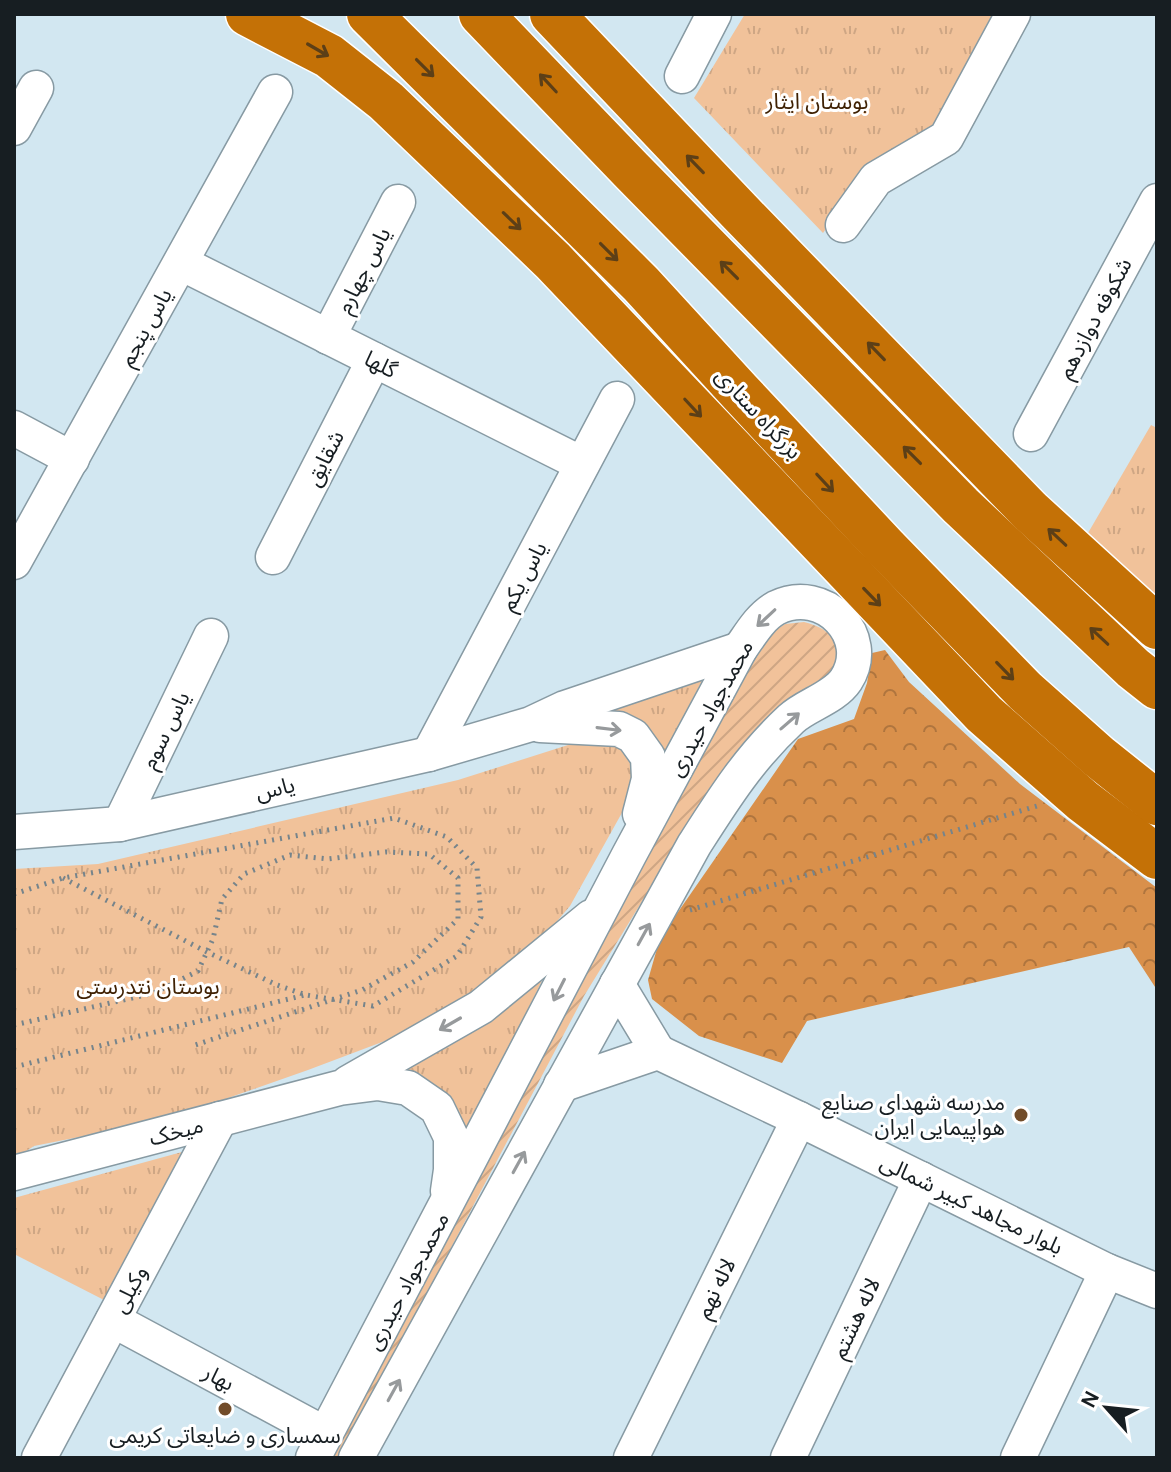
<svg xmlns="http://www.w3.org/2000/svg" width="1171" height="1472" font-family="Karla,'Noto Sans Arabic',sans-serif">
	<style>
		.grass { fill: url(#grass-tufts) }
		.forest { fill: url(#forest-crowns) }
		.garden { fill: url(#garden-furrows) }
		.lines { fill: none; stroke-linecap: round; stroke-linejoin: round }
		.minor-casing { stroke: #879aa3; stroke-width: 37 }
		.highway-casing { stroke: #fff; stroke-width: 47 }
		.path { stroke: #76848b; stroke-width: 5; stroke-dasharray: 2 6; stroke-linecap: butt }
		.minor { stroke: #fff; stroke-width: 34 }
		.highway { stroke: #c47106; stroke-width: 44 }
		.oneway { stroke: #5c3f17 }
		.oneway2 { stroke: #979a9c }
		.poi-dot { fill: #724c29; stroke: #fff; stroke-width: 3 }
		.labels { text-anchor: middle; stroke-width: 6; stroke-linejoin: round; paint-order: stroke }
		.park-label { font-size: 22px; fill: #3f2103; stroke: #fff }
		.street-label { font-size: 22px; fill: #171e22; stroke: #fff }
		.poi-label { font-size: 22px; fill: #171e22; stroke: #fff; text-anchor: end }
	</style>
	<defs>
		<pattern id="grass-tufts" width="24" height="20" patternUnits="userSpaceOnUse" patternTransform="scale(2)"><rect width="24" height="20" fill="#f1c29a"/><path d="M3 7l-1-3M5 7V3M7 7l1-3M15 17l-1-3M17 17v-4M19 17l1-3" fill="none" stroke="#cea684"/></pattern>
		<pattern id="forest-crowns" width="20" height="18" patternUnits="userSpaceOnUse" patternTransform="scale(2)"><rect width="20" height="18" fill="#d9904b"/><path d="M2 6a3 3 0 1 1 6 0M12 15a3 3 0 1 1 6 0" fill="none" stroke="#af753e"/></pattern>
		<pattern id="garden-furrows" width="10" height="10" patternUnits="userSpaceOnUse" patternTransform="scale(2)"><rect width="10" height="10" fill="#f1c29a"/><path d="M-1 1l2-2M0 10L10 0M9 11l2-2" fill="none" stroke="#cea684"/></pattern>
	</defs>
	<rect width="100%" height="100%" fill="#d2e7f1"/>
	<g class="grass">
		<path d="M745,14H999L939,126L869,168L823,233L694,98Z"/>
		<path d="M1151,425L1157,428V602L1088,533Z"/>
		<path d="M705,675L659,764L571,714Z"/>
		<path d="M606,737L639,760L633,793L570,906L535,947L484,990L414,1030L308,1070L208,1105L84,1136L34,1146L14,1159V869L98,864L458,780L590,738Z"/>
		<path d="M553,958L464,1141L377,1074Z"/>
		<path d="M182,1152L104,1300L14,1254V1198Z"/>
	</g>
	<path class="forest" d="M885,650L909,682L1020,784L1157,888V990L1129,947L807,1021L782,1063L699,1036L652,999L648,980L660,938L798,739L854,719L867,683L872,653Z"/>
	<path class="garden" d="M804,622C831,629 833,637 842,662L695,815L584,996L340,1458H322L688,774L770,634L785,624Z"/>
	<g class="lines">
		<defs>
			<g id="minor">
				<path d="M682,76L714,14"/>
				<path d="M14,128L36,88"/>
				<path d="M843,225L876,179L946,138L1013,14"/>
				<path d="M181,263L582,464"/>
				<path d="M328,337L398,202"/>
				<path d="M14,428L72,459"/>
				<path d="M1031,434L1157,201"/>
				<path d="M273,557L374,360"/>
				<path d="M14,562L275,92"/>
				<path d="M540,725L619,729L633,736L648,757L649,779L640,814"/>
				<path d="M429,754L617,399"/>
				<path d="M120,824L211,636"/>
				<path d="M14,832L120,824L429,754L531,724L565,708L740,649"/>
				<path d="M617,984L658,1052"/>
				<path d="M658,1052L799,1119L1107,1271L1157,1291"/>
				<path d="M348,1083L481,1007L591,917"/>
				<path d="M561,1085L658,1052"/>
				<path d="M14,1173L339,1088L378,1083L408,1088L437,1108L451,1137V1170L448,1191"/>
				<path d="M113,1320L325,1434"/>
				<path d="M39,1458L220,1119"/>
				<path d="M313,1458L629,855L740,649C750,635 760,617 776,608C824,584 874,637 846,680C834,698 806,705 791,719C749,758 724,798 694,845L356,1458"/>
				<path d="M631,1458L799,1119"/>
				<path d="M788,1458L921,1179"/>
				<path d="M1018,1458L1107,1271"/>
			</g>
			<g id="highway">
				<path d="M248,14L329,56L386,101L553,261L984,714L1083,801L1157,857"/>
				<path d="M369,14L641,284L739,391L885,547L1025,691L1098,756L1157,803"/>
				<path d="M481,14L631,170L961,506L1133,668L1157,687"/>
				<path d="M552,14L739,211L1030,511L1157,627"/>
			</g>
		</defs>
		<use href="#minor" class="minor-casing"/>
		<use href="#highway" class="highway-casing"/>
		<g class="path">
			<path d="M14,894L63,878L394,818L447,837L477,868L481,917L457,956L373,1006L306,995L277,985L207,952L63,878"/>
			<path d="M690,910L1037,806"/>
			<path d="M14,1025L154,993L198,971L213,939L222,899L244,874L290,855L328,859L386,852L429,854L458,878V919L413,962L362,990L195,1045"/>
			<path d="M14,1067L305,995"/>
		</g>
		<use href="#minor" class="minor"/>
		<use href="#highway" class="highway"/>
	</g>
	<defs><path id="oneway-shaft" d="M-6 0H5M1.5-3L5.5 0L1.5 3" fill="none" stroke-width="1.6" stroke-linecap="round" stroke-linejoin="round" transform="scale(2)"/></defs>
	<g class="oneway">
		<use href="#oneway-shaft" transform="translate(318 50) rotate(30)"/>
		<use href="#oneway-shaft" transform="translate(425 68) rotate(45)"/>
		<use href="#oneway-shaft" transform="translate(548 83) rotate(-133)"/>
		<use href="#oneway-shaft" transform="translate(695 164) rotate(-134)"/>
		<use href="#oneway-shaft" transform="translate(512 221) rotate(44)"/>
		<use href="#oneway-shaft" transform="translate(609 252) rotate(45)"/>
		<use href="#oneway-shaft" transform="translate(729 270) rotate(-135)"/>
		<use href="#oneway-shaft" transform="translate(876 351) rotate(-134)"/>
		<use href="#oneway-shaft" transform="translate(693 408) rotate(47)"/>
		<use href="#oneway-shaft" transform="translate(912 455) rotate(-135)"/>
		<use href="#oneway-shaft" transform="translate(825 483) rotate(47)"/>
		<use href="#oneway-shaft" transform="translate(1057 537) rotate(-137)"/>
		<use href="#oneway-shaft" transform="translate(872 597) rotate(46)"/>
		<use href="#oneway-shaft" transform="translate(1099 636) rotate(-137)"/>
		<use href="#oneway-shaft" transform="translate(1005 671) rotate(46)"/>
	</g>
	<g class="oneway2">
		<use href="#oneway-shaft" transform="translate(766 618) rotate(137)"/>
		<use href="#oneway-shaft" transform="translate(790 721) rotate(-41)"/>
		<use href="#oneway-shaft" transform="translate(609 729) rotate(7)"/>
		<use href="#oneway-shaft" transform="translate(644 934) rotate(-61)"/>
		<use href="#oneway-shaft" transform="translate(559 990) rotate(117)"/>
		<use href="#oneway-shaft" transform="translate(450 1024) rotate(150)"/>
		<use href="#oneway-shaft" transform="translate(519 1162) rotate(-61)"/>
		<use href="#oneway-shaft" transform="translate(394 1390) rotate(-61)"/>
	</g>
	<g class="poi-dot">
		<circle cx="1021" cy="1115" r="8"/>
		<circle cx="225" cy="1409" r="8"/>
	</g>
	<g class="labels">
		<g class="park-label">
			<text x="817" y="109">بوستان ایثار</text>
			<text x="148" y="994">بوستان نتدرستی</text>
		</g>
		<g class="street-label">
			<text transform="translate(363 270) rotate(-63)" y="8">یاس چهارم</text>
			<text transform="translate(1094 318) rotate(-62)" y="8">شکوفه دوازدهم</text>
			<text transform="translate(145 327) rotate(-61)" y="8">یاس پنجم</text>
			<text transform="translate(381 364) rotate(27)" y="8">گلها</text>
			<text transform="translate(759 413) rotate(47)" y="8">بزرگراه ستاری</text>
			<text transform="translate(324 458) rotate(-63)" y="8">شقایق</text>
			<text transform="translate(523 576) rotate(-62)" y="8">یاس یکم</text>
			<text transform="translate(710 708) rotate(-61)" y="8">محمدجواد حیدری</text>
			<text transform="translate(165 730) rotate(-64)" y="8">یاس سوم</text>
			<text transform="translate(275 788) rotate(-13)" y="8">یاس</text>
			<text transform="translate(176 1131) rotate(-15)" y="8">میخک</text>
			<text transform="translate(972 1204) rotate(26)" y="8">بلوار مجاهد کبیر شمالی</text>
			<text transform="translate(407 1281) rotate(-62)" y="8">محمدجواد حیدری</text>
			<text transform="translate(715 1288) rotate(-64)" y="8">لاله نهم</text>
			<text transform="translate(129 1289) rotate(-62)" y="8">وکیلی</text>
			<text transform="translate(855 1318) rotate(-65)" y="8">لاله هشتم</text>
			<text transform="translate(219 1377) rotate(28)" y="8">بهار</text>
		</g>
		<g class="poi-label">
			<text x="1005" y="1110">مدرسه شهدای صنایع<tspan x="1005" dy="25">هواپیمایی ایران</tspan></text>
			<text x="225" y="1443" text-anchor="middle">سمساری و ضایعاتی کریمی</text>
		</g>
	</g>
	<rect width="1171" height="1472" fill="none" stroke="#171e22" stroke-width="32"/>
	<g transform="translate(1107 1408) rotate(297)" stroke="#ffffff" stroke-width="6" paint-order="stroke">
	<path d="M0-6L14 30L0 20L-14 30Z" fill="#171e22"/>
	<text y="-12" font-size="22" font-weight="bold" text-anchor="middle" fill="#171e22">N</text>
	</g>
</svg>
